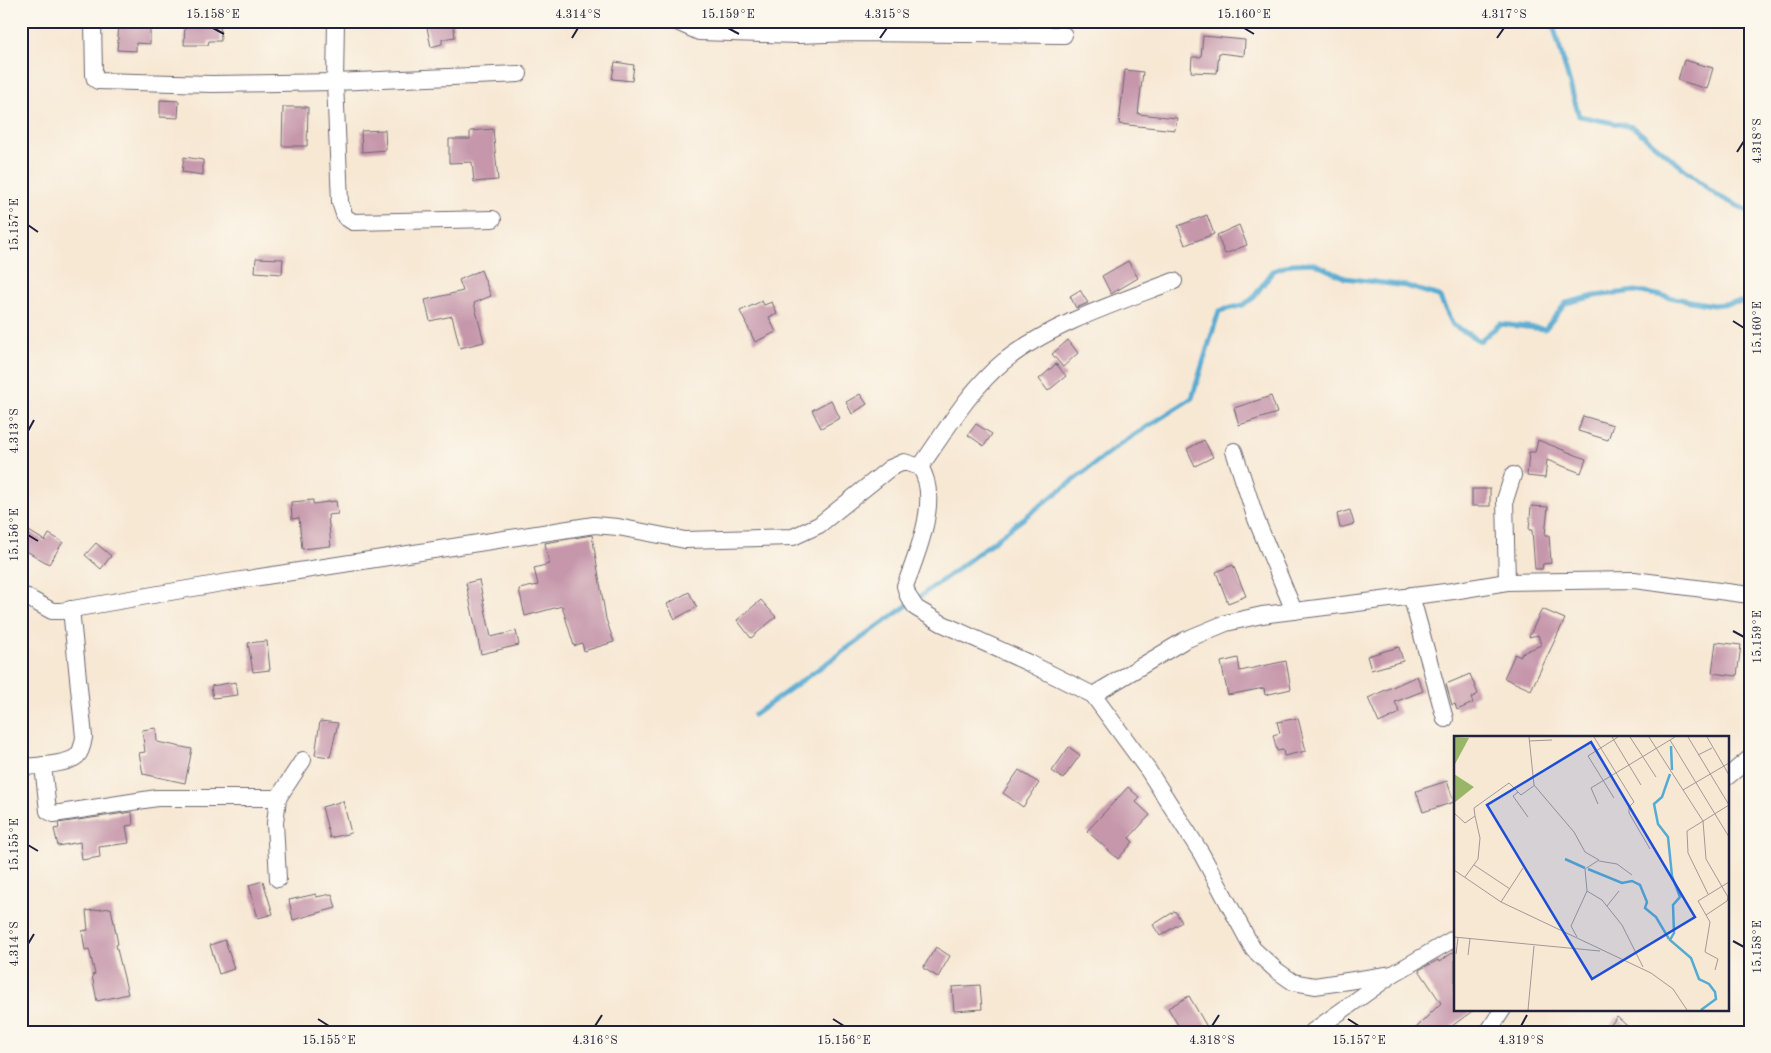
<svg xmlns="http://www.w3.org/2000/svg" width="1771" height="1053" font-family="'Old Standard TT',serif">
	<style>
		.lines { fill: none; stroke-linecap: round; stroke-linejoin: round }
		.stream { stroke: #56abd2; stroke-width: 5 }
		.building { fill: #c697ab }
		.street-casing { stroke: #6d6771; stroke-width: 18 }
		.street { stroke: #fff; stroke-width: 16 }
		.ticks { fill: none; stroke: #22223b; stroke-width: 2 }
		.inset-river { fill: none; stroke: #56abd2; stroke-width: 2.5 }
		.inset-road { fill: none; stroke: #a29997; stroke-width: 1 }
		.view { fill: #1d4ed8; fill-opacity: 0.15; stroke: #1d4ed8; stroke-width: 2.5 }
		.inset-edge { fill: none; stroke: #22223b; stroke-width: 2.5 }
		.neatline { fill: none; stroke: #22223b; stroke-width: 2 }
		.ticks-label { font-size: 12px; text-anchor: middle; fill: #22223b }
	</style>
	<rect width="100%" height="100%" fill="#fbf7ec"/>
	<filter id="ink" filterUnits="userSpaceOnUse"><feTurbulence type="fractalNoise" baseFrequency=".02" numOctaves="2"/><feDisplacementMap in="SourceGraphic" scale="10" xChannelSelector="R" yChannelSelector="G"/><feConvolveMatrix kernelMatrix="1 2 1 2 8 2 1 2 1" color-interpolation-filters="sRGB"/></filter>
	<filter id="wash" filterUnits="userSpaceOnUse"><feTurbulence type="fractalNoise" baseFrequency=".0096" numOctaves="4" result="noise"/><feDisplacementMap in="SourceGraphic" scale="20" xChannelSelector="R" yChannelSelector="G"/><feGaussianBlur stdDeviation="1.12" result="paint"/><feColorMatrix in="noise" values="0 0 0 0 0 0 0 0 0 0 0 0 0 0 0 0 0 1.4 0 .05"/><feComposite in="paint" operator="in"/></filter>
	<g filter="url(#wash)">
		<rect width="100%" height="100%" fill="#f7e8d4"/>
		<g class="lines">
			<g class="stream">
				<path d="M1552,21L1579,116L1633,127L1716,195L1750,212"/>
				<path d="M754,715L951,574L1122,443L1192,398L1219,311L1243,305L1252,299L1273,271L1292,264L1313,263L1345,278L1406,286L1439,296L1453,325L1480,341L1500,324L1545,329L1566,303L1595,296L1635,291L1713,305L1750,301"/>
			</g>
		</g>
		<g id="blocks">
			<g class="building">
				<path d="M185,21L220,24L221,41H209L208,45H184Z"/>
				<path d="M435,21H453L455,37L442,39V44L431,47L426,23Z"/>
				<path d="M119,24L150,26V44L136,43V51L117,50Z"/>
				<path d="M1203,36L1245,40L1244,56L1219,53L1217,73L1191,72L1192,57H1201Z"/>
				<path d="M1684,60L1713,68L1707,89L1678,80Z"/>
				<path d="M615,62L634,65L632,81L612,79Z"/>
				<path d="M1125,70L1143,72L1138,114L1177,118L1175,130L1119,124Z"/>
				<path d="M160,100L179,101L178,118L160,117Z"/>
				<path d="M283,107H308L307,146H282Z"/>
				<path d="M493,129L498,180L474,182L472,162L449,163V139H470V131Z"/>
				<path d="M385,130L386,150L362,152L361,131Z"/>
				<path d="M184,157L203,160V175L182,172Z"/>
				<path d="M1207,215L1214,234L1185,245L1178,226Z"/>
				<path d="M1239,225L1247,245L1225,254L1217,235Z"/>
				<path d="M256,258L283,259L282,274L255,272Z"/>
				<path d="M1128,261L1138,278L1111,294L1102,276Z"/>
				<path d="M481,270L491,296L474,303L484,342L460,348L452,316L430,321L425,300L463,291L459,280Z"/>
				<path d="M1080,290L1088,303L1076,308L1070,296Z"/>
				<path d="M762,301L764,305L772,302L777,314L769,317L776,332L755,342L740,311Z"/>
				<path d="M1068,340L1078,353L1063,367L1052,354Z"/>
				<path d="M1056,364L1066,376L1048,391L1039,379Z"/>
				<path d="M860,394L867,404L852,414L846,402Z"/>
				<path d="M1271,396L1277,413L1239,425L1234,408Z"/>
				<path d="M831,400L840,418L821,428L812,410Z"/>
				<path d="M1583,416L1613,425L1608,440L1578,431Z"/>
				<path d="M976,424L992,434L984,446L968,435Z"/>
				<path d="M1204,440L1213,457L1195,466L1187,449Z"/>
				<path d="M1538,440L1586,459L1581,473L1547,460L1545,478L1527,476L1529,452H1535Z"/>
				<rect x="1472" y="489" width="18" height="17"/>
				<path d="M313,500V504L336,501L338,514L328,515L331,546L302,549L299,518L292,519L291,502Z"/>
				<path d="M1531,506L1548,507L1545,535H1549L1551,563L1543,564L1542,569H1535L1532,530H1529Z"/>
				<path d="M1350,510L1354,524L1340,528L1337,514Z"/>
				<path d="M21,526L45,541L49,534L63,542L49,564L21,548Z"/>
				<path d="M592,535L606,619L614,642L584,651L582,643L574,646L562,606L525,616L519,589L538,585L534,568L549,564L545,543Z"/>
				<path d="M96,543L111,556L101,569L85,555Z"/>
				<path d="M1233,565L1246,596L1228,603L1216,572Z"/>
				<path d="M479,580L491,637L516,631L519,645L481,654L466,583Z"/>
				<path d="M689,592L697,607L675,619L667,604Z"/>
				<path d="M761,600L776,617L751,638L737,620Z"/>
				<path d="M1542,609L1565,619L1531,690L1504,678L1515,654L1520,657L1522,653L1541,645L1538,635L1529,637Z"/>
				<path d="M267,641L270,670L253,672L248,643Z"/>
				<path d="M1716,642L1741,645L1737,676L1712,673Z"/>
				<path d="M1399,647L1403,661L1371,670L1367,656Z"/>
				<path d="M1238,658L1240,671L1286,661L1291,689L1265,695L1264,688L1228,695L1221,662Z"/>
				<path d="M1470,674L1478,694L1471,698L1473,703L1457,710L1455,704L1452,705L1446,684Z"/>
				<path d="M1417,676L1423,691L1395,702L1400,713L1379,723L1368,698Z"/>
				<path d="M236,682L238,695L213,698L211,686Z"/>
				<path d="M1298,718L1306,751L1284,756L1283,750L1277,751L1273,735L1280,733L1277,722Z"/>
				<path d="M320,721L338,723L330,757L315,755Z"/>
				<path d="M156,728L157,742L192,749L185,783L143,774L139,753L145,752L142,730Z"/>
				<path d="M1069,747L1080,755L1063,779L1052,771Z"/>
				<path d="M1019,770L1039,783L1023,807L1003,793Z"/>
				<path d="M1447,781L1454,802L1423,812L1416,791Z"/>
				<path d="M1128,787L1140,798L1136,802L1150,815L1129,838L1133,842L1118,859L1087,831Z"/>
				<path d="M343,801L351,833L330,838L322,807Z"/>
				<path d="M132,812L133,825L126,826L129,843L99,847L100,857L82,860L80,842L58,846L54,829L59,828L58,823Z"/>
				<path d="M263,881L273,914L258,918L249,885Z"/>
				<path d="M316,894V897L332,894L336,908L293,920L289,900Z"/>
				<path d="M111,908L118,944L116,945L128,994L97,1001L92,975L95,974L89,949L85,950L82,931L88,930L86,911Z"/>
				<path d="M1175,911L1182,922L1160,936L1153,925Z"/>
				<path d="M225,940L234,969L219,974L210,945Z"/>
				<path d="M936,947L950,956L938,977L923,968Z"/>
				<path d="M1455,951V1009H1475L1452,1026L1457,1032H1412L1441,1003L1419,970L1438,960L1439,962Z"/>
				<path d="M980,985L982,1009L954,1011L952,987Z"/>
				<path d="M1189,996L1210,1032H1182L1168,1008Z"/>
				<path d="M1617,1017L1634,1032H1605Z"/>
			</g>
		</g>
	</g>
	<g filter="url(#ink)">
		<use href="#blocks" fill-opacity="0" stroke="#6d6771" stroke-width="1"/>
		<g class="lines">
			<defs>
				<g id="street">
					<path d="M93,21L94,75L95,79L98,81L212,84L335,82L519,74"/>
					<path d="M336,21L335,82L340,202L345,217L353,222L493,219"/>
					<path d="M675,21L699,32L799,35L851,33L1064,35"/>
					<path d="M1234,451L1256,519L1294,611"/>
					<path d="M920,467C945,432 969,390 1003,362C1048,325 1119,302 1174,281"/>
					<path d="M1507,582L1505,500L1513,475"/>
					<path d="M21,594L52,611H61L222,583L594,525L618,527L685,540L793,537L819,525L890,468L904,462L920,467C941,498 917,554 905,586L908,596L916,608L941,623L1031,664L1093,695L1148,770L1201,853L1253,949L1276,970L1293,982L1315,986L1393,974"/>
					<path d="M1411,595L1445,719"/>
					<path d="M1093,695L1185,640L1226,623L1262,615L1453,591L1507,582L1634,580L1750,595"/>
					<path d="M43,765L48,811L54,814L157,798H278"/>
					<path d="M21,767C35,766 67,765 77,756C82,751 83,743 84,737L71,609"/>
					<path d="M1727,777L1750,758"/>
					<path d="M278,879L275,823L278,798L303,760"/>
					<path d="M1312,1032L1393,974L1455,938"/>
					<path d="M1488,1032L1503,1009"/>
				</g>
			</defs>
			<use href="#street" class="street-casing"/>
			<use href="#street" class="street"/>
		</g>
	</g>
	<path class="ticks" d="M213,28L224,34M728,28L739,34M1244,28L1254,34M572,38L578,28M880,38L887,28M1497,38L1504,28M1737,152L1744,141M28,225L38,232M1733,321L1744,328M28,431L34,420M28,535L38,541M1733,631L1744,637M28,845L38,851M1733,941L1744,947M28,944L34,934M318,1019L329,1026M833,1019L844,1026M1348,1019L1359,1026M595,1026L602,1015M1212,1026L1219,1015M1521,1026L1527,1015"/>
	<g transform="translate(1454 736)">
		<rect width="275" height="275" fill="#f7e8d4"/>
		<path d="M0,1L15,2L0,30ZM0,38L20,51L0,67Z" fill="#99b668"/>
		<path class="inset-river" d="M217,10L218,34M216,38L208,61L200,68L204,88L214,101L218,140L226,161L219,169L220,197L216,204L237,222L245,243L255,248L261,256L262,263L247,274M111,123L131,132M134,133L168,147L178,145L186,149L193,166L191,172L202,181L215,203"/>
		<path class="inset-road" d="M75,1L80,49L120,96L131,116L145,124L131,133L133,155L117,190L123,201M140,1L180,66L175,71V77L196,113M158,1L187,49M176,1L202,41M195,1L249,85L252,123L274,161L273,165L252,179M234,1L275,69M253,1L275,39M216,4L275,101M75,5L98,4M244,19L258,12M229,54L275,27M64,56L59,60L74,81M160,62L134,20L164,1M144,68L137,52L221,1M0,77L11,87L21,80L20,72L55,47L67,59L81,49M145,125L163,128L178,139M20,129L56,153M0,134L47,166L197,237L219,253L233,274M11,141L24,123L26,102L21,80M133,155L148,164L168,189L189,231M254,158L234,117L233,95L275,69M47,166L69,132M153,170L165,155M0,201L146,215M2,218L4,202M14,219L16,203M261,234L264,223L251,216L256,186L244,165L275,146M74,274L80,210"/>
		<path class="view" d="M137,6L241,181L138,243L33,69Z"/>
		<rect width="275" height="275" class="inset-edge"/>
	</g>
	<rect width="1771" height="1053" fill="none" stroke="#fbf7ec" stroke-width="55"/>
	<rect x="28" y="28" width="1716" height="998" class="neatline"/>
	<g class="ticks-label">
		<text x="213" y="18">15.158°E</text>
		<text x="578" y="18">4.314°S</text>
		<text x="728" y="18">15.159°E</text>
		<text x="887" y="18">4.315°S</text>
		<text x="1244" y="18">15.160°E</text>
		<text x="1504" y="18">4.317°S</text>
		<text transform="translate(1757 141) rotate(-90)" y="4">4.318°S</text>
		<text transform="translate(14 225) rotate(-90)" y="4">15.157°E</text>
		<text transform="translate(1757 328) rotate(-90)" y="4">15.160°E</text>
		<text transform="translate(14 431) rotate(-90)" y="4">4.313°S</text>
		<text transform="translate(14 535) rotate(-90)" y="4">15.156°E</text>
		<text transform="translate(1757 637) rotate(-90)" y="4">15.159°E</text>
		<text transform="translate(14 845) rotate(-90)" y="4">15.155°E</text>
		<text transform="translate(14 944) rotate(-90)" y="4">4.314°S</text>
		<text transform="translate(1757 947) rotate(-90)" y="4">15.158°E</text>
		<text x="329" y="1044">15.155°E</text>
		<text x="595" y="1044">4.316°S</text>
		<text x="844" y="1044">15.156°E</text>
		<text x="1212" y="1044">4.318°S</text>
		<text x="1359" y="1044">15.157°E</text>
		<text x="1521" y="1044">4.319°S</text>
	</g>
</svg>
